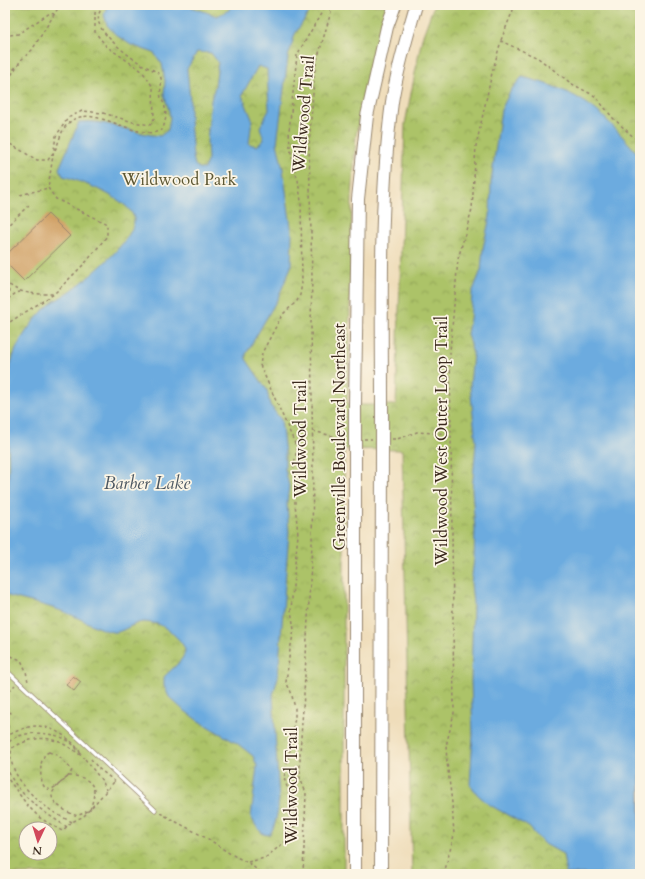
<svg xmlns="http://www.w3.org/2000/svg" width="645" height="879" font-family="Cardo,serif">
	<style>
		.park { fill: url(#park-crowns); stroke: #747643; fill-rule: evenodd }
		.water { fill: #6cabdf; stroke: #546a7e; fill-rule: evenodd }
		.building { fill: #d0a065 }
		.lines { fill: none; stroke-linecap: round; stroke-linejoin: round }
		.lane-casing { stroke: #95846c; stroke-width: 5 }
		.highway-casing { stroke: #95846c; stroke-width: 14 }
		.path { stroke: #95846c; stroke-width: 1.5; stroke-dasharray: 3 3; stroke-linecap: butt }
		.lane { stroke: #fff; stroke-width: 3.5 }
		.highway { stroke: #fff; stroke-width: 12 }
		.highway-bridge-casing { stroke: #95846c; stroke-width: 14; stroke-linecap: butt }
		.highway-bridge { stroke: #fff; stroke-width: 12 }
		.labels { text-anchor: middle; stroke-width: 3.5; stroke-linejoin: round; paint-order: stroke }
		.street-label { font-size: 17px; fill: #3b2a1e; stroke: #fcf5e5 }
		.park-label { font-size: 17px; fill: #5d5834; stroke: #fcf5e5 }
		.water-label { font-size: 18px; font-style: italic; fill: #4c5762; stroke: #fcf5e5 }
	</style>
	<defs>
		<pattern id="park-crowns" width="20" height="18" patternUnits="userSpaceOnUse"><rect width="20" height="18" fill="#acc368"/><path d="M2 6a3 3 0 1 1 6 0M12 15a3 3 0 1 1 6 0" fill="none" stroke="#8d9f55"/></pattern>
	</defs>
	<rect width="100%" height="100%" fill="#fcf5e5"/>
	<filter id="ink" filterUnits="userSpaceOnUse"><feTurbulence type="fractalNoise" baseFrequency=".025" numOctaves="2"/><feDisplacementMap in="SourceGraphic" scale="8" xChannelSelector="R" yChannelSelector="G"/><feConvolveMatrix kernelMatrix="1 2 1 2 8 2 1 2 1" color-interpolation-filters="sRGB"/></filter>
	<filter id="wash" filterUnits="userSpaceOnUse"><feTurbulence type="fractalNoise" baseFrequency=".012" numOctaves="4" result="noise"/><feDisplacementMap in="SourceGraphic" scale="16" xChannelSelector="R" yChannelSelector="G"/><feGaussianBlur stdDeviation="0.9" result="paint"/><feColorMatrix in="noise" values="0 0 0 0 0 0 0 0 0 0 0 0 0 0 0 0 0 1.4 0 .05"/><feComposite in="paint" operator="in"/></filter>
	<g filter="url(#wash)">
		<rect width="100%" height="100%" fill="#efddba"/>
		<path class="park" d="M5,5H388L371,62L356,135L352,197L349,354L347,401L348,405H396L405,124L422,38L434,5H640V874H412L402,450L344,449V874H5ZM26,829H50V853H26Z"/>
		<g class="water">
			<path d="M107,5H186L217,16L229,10L231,5H314L295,34L288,57L279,128L277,143L283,169L292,234L291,267L278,298L246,354V359L267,390L270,405L281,420L285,453V469L289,486L287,503L289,532L278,677L273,695L279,800C277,811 277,826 269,835L263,834L256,826L251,817L257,766L253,756L238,744L197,720L181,708L169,697L164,686V677C170,670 184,661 185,651C185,642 166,627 158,624C154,623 147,622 143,622C131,623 122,634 112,632C95,628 82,619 67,613C47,605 25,601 5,595V526L7,520C7,495 10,469 8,444C8,436 6,428 5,420C3,396 7,371 16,349C23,334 35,318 47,307C53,301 62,297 69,292C85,281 137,239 134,218C130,199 80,181 63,176L59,169L79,122C107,119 132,134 160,136L168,130L170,118L169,111L164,94L165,81L162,64L154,53L131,45L116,35L107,25L104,15ZM197,52L211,53L218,62L215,86L211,100L207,141L208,159L204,169H200L195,165L193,156L190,120V99L187,69ZM258,66L267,69L269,110L260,127L264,140L257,146L249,144L252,119L242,95Z"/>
			<path d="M522,77C547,83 572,92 592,107C608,119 626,141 640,156V874H566L563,854L543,843L529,827L488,804L477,794L470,784L473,735L471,682L473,604L471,583L474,559L475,529L472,490L476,443L470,386L473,354L467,334L470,319L472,293L481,270L483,248L490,216L491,182L501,110L511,90Z"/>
		</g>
		<g id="blocks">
			<g class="building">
				<path d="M48,214L70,236L24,281L5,262V256Z"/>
				<path d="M73,676L81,682L74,691L66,685Z"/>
			</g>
		</g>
	</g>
	<g filter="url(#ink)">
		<use href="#blocks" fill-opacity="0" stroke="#95846c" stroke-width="1"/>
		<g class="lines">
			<defs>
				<path id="lane" d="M5,669L155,810"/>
				<g id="highway">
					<path d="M382,403C382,303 379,202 392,102C397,69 407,37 416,5"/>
					<path d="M355,405L358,199L367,116L387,27L395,5"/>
					<path d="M355,874V449"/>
					<path d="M381,874L382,449"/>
				</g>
			</defs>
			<use href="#lane" class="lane-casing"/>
			<use href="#highway" class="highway-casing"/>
			<g class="path">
				<path d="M5,38L10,35L18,34L50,13L54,14"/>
				<path d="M501,40L515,5"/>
				<path d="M5,78L16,67"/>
				<path d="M5,85L21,60L32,50L60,5"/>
				<path d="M5,141L37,160H48L53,153"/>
				<path d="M55,150C59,143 60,134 65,127C88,96 135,144 162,130C166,122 167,113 164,104C163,102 162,100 161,98C159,91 164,80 159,74C155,70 148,68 143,65C131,58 102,36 99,23C97,17 100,11 102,5"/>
				<path d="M20,195L48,188"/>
				<path d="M5,228L30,204"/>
				<path d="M5,281C19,295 35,294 54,294"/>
				<path d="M8,299L16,293L20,292"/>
				<path d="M5,304L9,294L8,284"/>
				<path d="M5,325L54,294L87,261L107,236V224L56,199L48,188L56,136L68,118L82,111L103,113L133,122L150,125L154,119L153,87L142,71L106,46L95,32V13L98,5"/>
				<path d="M313,431L344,439"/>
				<path d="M364,439H372"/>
				<path d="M392,439H397L417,432L450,434"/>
				<path d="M5,656H11L21,660L26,671L28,682"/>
				<path d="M5,695L15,685"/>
				<path d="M5,713L7,710L9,712"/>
				<path d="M5,717L9,712L11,713L6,720L5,719"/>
				<path d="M5,731L9,729L6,720"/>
				<path d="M5,737C12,733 29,725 38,726C54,727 72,739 80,752"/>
				<path d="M49,752L59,756L72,770C70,775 66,779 62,782C59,784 55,788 51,789C41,792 40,773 41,766C41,762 43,758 45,754Z"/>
				<path d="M5,753C6,750 7,744 9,742C20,730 50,732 63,738C71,741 76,748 81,754"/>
				<path d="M85,759L103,782L106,790"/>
				<path d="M91,759L98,768L117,783"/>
				<path d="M5,761C12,792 42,811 67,827"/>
				<path d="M5,775L28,806L40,818L62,831L72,822L84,816L114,782"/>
				<path d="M69,776C79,775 93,780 94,791C94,797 92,804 90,810C85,812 80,816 75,815C68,813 51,803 52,795C53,788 64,780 69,776Z"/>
				<path d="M160,813L210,840L229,853L250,864L262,874"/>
				<path d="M72,822C64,818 55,814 48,808C31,797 5,769 12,748C42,731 59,738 84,758"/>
				<path d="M248,862L265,858L286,841L293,830L296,819L294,807L284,778L290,749L295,717V708L291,692L286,682L290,650L294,630L291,610L295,563L298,535L295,503L294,465L297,448L260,365L262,353L282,315L297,301L300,295L302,283L301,201L298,180L294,168L290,147L289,131L297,55L326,5"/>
				<path d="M303,874L306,793L300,778V752L304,694L312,544L313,472L311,324L312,277L309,146L315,67L333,5"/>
				<path d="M444,874L454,835L452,803L447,762L446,746L454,713L450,351L458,259L472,209L476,146L492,73L501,41L538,58L572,84L595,96L613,118L640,143"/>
			</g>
			<use href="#lane" class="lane"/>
			<use href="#highway" class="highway"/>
			<defs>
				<g id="highway-bridge">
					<path d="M382,403V449"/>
					<path d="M355,405V449"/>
				</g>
			</defs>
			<use href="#highway-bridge" class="highway-bridge-casing"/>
			<use href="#highway-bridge" class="highway-bridge"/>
		</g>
	</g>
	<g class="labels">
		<g class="street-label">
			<text transform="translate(303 114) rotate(-85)" y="6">Wildwood Trail</text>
			<text transform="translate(339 437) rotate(-90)" y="6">Greenville Boulevard Northeast</text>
			<text transform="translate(300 439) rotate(-90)" y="6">Wildwood Trail</text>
			<text transform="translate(441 441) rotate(-90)" y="6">Wildwood West Outer Loop Trail</text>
			<text transform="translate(291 786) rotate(-90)" y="6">Wildwood Trail</text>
		</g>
		<g class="park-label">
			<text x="179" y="185">Wildwood Park</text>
		</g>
		<g class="water-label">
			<text x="147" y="489">Barber Lake</text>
		</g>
	</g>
	<rect width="645" height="879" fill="none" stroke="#fcf5e5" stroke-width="20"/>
	<g transform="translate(38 841) rotate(184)"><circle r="19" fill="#fcf5e5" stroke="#afa495"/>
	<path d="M0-3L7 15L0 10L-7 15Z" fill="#d1495b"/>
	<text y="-6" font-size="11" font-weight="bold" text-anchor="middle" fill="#3b2a1e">N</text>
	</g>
</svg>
